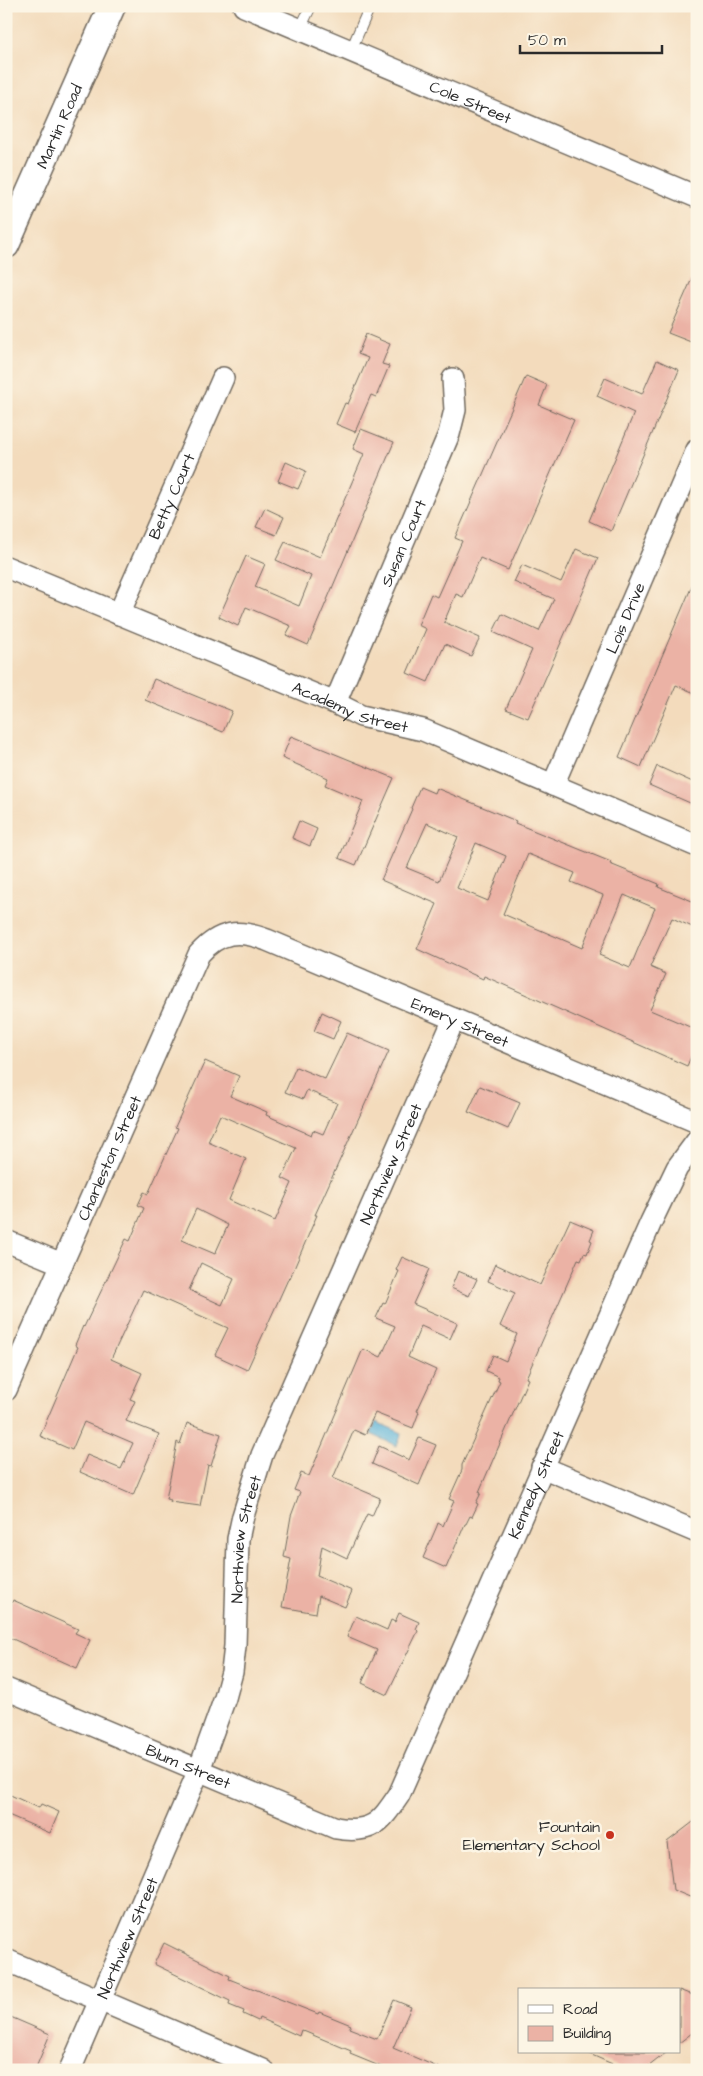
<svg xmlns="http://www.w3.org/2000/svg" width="703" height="2076" font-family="'Architects Daughter',sans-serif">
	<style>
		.water { fill: #5eb5db; stroke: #447083 }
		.building { fill: #ebb2a5; fill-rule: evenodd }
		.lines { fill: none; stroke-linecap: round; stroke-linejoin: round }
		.service-casing { stroke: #71695e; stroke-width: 12 }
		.minor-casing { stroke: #71695e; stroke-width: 24 }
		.tertiary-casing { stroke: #71695e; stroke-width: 29 }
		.service { stroke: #fff; stroke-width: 10 }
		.minor { stroke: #fff; stroke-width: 21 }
		.tertiary { stroke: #fff; stroke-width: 26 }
		.poi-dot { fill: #c8321e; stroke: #fcf5e5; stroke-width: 2 }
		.labels { text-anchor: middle; stroke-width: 5; stroke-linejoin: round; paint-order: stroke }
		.street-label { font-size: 16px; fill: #2b2b2b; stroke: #fcf5e5 }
		.poi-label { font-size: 16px; fill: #2b2b2b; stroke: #fcf5e5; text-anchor: end }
	</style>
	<rect width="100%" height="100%" fill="#fcf5e5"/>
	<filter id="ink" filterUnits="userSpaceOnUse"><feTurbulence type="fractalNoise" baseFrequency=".02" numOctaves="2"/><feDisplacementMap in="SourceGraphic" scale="10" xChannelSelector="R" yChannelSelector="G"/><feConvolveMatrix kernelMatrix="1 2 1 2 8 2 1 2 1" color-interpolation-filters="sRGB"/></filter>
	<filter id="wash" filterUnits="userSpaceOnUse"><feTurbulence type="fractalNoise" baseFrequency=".0096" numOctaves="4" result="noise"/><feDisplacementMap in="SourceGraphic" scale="20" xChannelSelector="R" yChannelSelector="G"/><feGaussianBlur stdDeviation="1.12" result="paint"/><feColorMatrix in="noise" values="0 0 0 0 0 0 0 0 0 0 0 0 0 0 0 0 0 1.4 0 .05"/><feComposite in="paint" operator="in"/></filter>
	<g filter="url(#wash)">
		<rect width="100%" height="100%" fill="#f3dbbc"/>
		<path class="water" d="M376,1422L402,1433L397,1446L371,1434Z"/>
		<g id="blocks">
			<g class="building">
				<path d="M697,267V328L691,342L668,333Z"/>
				<path d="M366,334L390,344L382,364L389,366L376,397L371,395L355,432L336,424L345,403L348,404L368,358L358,354Z"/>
				<path d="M657,360L679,370L611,531L589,521L634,413L597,396L605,378L642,394Z"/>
				<path d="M526,376L547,385L539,405L574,420L508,570L480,558L463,597L456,594L444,622L480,638L471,656L445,644L428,682L407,673L426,629L418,625L431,594L437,597L462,541L455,538Z"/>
				<path d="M361,429L394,442L308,645L286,635L291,626L246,607L238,626L219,617L246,556L265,564L255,587L299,606L311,576L276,560L285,542L320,557L364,454L353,449Z"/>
				<path d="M286,462L306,471L298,489L278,481Z"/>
				<path d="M265,508L284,517L276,535L256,527Z"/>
				<path d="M576,549L598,558L528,718L506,709L532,650L493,632L502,614L539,631L554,599L514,582L522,565L561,582Z"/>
				<path d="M697,574V694L676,685L641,767L619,757Z"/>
				<path d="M154,679L232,711L223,732L145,700Z"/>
				<path d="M291,736L394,778L356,865L339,858L363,801L325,785L328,778L282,758Z"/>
				<path d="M657,766L697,784V806L649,785Z"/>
				<path d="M420,787L434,793L436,788L485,808L516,821L515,823L611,862L610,864L659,884L658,887L697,903V929L672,918L650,967L666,974L650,1010L697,1030V1043L687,1066L484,976L483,979L417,949L437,904L381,880L412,809L411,808ZM427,823L458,837L439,881L407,868ZM476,843L506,856L488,901L457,888ZM528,854L575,873L571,882L603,895L582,948L503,914ZM624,895L655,908L630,968L599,955Z"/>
				<path d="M299,821L317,829L310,846L292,838Z"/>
				<path d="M322,1012L341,1021L333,1039L314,1031Z"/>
				<path d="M347,1033L389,1051L315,1215H317L290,1278L289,1277L247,1370L215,1355L228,1328L143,1290L111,1359L142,1373L130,1399L135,1401L126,1421L159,1434L133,1495L80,1472L87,1455L121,1469L133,1443L84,1422L72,1450L40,1436L78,1347L75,1345L83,1326L84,1327L126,1239L130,1241L144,1208L138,1205L144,1192L148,1194L178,1128L175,1127L205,1061L239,1076L230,1096L267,1112L266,1115L311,1135L313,1130L323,1134L337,1103L307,1090L303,1099L285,1092L296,1067L325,1079ZM220,1115L296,1148L282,1178L292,1183L275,1221L229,1200L246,1159L208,1142ZM196,1209L228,1225L215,1254L182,1240ZM201,1263L234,1279L222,1305L189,1290Z"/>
				<path d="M480,1086L520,1103L508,1129L468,1112Z"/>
				<path d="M570,1220L594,1230L590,1240L592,1241L587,1254L584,1253L581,1260L578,1259L526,1378L528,1379L479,1492L481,1493L476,1503L478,1504L472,1517L470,1516L466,1524H465L446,1568L423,1558L437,1526L438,1523L443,1526L454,1501L449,1499L462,1470V1465L500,1381L498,1380L499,1377L486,1371L493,1355L506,1361L517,1334L500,1326L515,1293L488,1281L495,1264L540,1285Z"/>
				<path d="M402,1257L429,1269L413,1304L457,1323L450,1339L421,1326L408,1357L436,1370L417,1411L419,1412L413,1428L375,1413L365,1435L354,1430L333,1478L380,1498L372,1516L367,1514L347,1558L322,1546L317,1576L352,1591L345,1607L319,1596L316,1613L282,1607L291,1559L284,1557L291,1516L300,1492L294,1490L301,1473L309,1476L363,1349L381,1357L395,1326L376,1318L383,1303L385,1304L399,1271L396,1270Z"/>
				<path d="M458,1271L477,1279L469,1296L451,1288Z"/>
				<path d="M187,1423L221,1434L211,1466L208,1465L200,1506L170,1502L171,1500L166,1499L177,1442L180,1444Z"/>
				<path d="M419,1438L436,1445L419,1485L372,1464L379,1446L409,1460Z"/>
				<path d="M13,1600L78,1629L75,1633L90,1640L77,1668L6,1636V1615Z"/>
				<path d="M399,1613L419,1622L416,1629L418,1631L387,1695L362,1683L377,1650L347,1637L356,1616L387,1630L391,1620L395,1622Z"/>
				<path d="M6,1793L39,1808L41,1804L59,1812L50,1833L6,1814Z"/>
				<path d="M697,1819V1900L673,1890L667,1842Z"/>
				<path d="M164,1943L230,1976L229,1979L318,2014L319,2012L351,2025L349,2028L377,2039L394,2000L411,2007L393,2048L444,2070H389L350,2054L351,2051L301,2030L299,2036L259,2018L258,2021L243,2014L244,2011L229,2005L230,2001L154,1964Z"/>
				<path d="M679,1990L697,1997V2029L679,2043Z"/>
				<path d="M6,2015L50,2034L35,2070H6Z"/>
				<path d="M585,2052H667L644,2070H626Z"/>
			</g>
		</g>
	</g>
	<g filter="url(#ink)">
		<use href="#blocks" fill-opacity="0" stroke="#71695e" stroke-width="1"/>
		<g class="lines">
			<defs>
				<g id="service">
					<path d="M300,29L311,6"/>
					<path d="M351,50L370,6"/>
				</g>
				<g id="minor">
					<path id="s1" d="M244,6L697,197"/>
					<path id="s2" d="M6,567L335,703L361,716L423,730L697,846"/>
					<path id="s3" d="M119,614L223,378"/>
					<path id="s4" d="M335,703L449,434L455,410L453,379"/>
					<path id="s5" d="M553,785L697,450"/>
					<path d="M6,1241L62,1264"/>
					<path id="s6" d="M6,1390L199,954C220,931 238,929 267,940L697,1122"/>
					<path d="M542,1467L697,1532"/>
					<path id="s7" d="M6,1689L336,1828C372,1834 380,1823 399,1795L651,1222L677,1168L697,1141"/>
					<path d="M6,1960L263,2070"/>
					<path id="s8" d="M70,2070L199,1770L225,1698L232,1672L235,1646L238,1539L243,1516L262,1455L454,1019"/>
				</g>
				<g id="tertiary">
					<path id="s9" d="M6,245L112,6"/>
				</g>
			</defs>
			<use href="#service" class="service-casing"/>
			<use href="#minor" class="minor-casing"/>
			<use href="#tertiary" class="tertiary-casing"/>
			<use href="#service" class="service"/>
			<use href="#minor" class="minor"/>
			<use href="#tertiary" class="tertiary"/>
		</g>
	</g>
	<circle class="poi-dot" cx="610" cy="1835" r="5"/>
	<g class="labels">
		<g class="street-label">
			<text dy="6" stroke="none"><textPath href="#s1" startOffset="246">Cole Street</textPath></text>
			<text dy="6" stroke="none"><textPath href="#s9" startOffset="130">Martin Road</textPath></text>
			<text dy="6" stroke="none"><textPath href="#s3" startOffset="129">Betty Court</textPath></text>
			<text dy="6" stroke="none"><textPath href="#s4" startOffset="174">Susan Court</textPath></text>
			<text dy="6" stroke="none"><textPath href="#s5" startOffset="182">Lois Drive</textPath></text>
			<text dy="6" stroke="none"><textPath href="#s2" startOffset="372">Academy Street</textPath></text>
			<text dy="6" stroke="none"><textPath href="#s6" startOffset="762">Emery Street</textPath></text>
			<text dy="6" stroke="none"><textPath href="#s6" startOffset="254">Charleston Street</textPath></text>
			<text dy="6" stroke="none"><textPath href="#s8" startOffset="969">Northview Street</textPath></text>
			<text dy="6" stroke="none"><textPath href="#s7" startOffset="775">Kennedy Street</textPath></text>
			<text dy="6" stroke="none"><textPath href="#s8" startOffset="564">Northview Street</textPath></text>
			<text dy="6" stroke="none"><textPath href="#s7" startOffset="198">Blum Street</textPath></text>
			<text dy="6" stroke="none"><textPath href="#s8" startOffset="144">Northview Street</textPath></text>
		</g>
		<g class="poi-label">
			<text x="600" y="1832">Fountain<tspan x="600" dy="18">Elementary School</tspan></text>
		</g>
	</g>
	<rect width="703" height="2076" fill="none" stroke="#fcf5e5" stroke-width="25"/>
	<rect x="518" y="1988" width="162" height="65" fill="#fcf5e5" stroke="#a8a49b"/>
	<rect x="528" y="2005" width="25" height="8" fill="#ffffff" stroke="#a8a49b"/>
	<text x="563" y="2014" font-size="15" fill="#2b2b2b">Road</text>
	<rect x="528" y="2026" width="25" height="15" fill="#ebb2a5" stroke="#a8a49b"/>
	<text x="563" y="2038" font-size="15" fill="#2b2b2b">Building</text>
	<path d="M520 45v8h142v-8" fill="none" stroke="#2b2b2b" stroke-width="2.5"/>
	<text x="528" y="45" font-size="15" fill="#2b2b2b" stroke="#fcf5e5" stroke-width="4" paint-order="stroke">50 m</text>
</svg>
